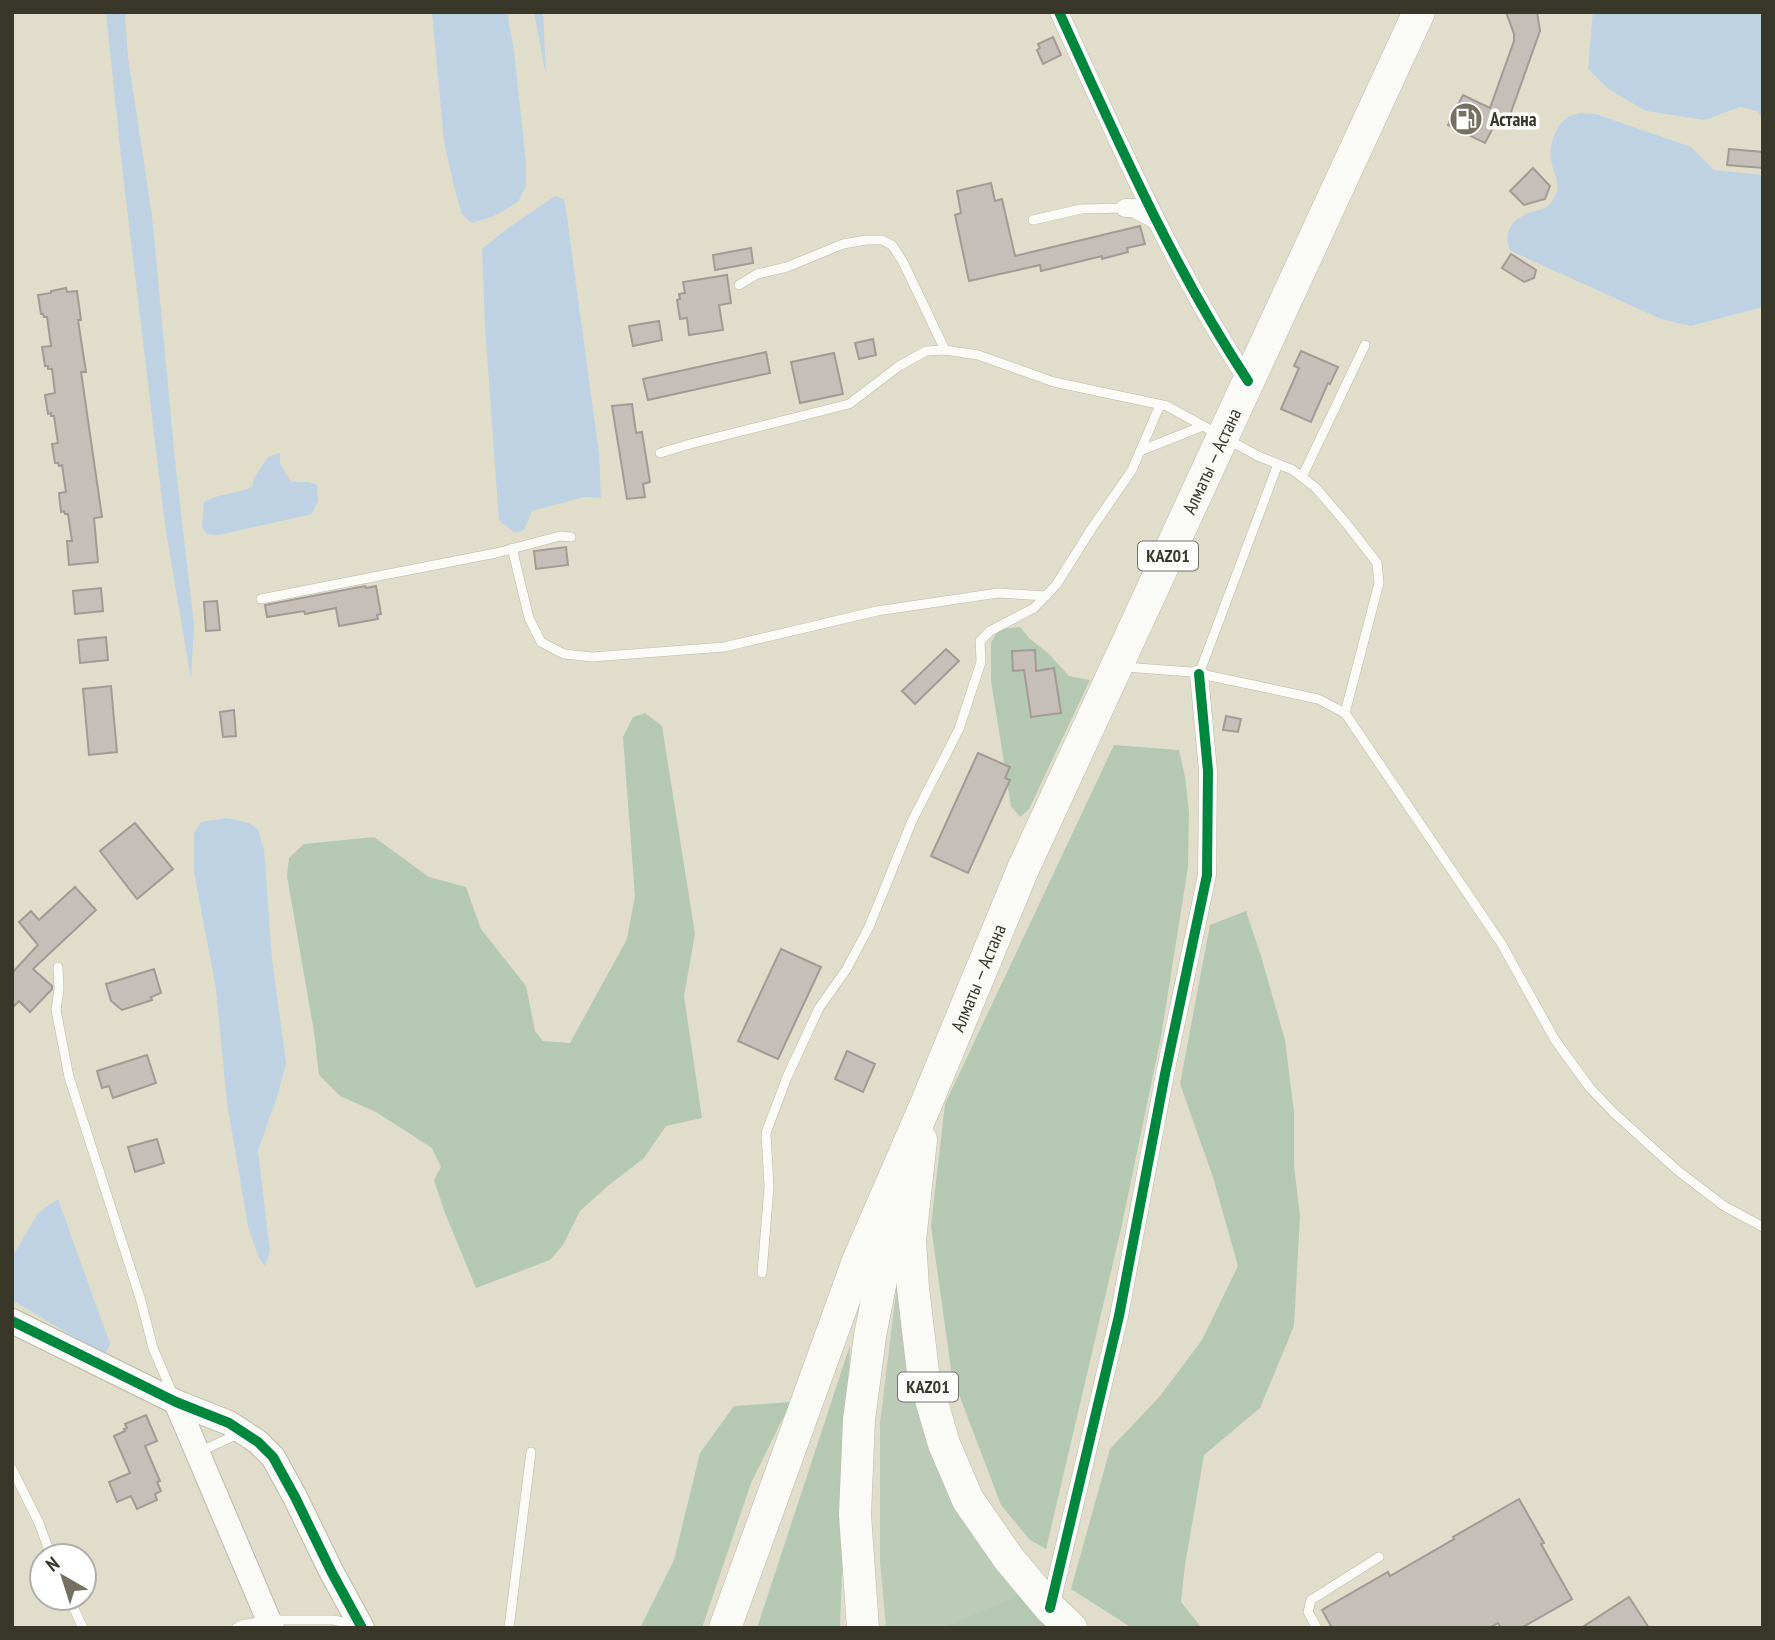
<svg xmlns="http://www.w3.org/2000/svg" width="1775" height="1640" font-family="'PT Sans Narrow',sans-serif">
	<style>
		.green { fill: #bccbb8 }
		.forest { fill: #b5c8b2 }
		.water { fill: #bfd2e3 }
		.building { fill: #c6beb8; stroke: #a29a95; stroke-width: 2 }
		.lines { fill: none; stroke-linecap: round; stroke-linejoin: round }
		.lane-casing { stroke: #bcb9ab; stroke-width: 10 }
		.street-casing { stroke: #bcb9ab; stroke-width: 19 }
		.secondary-casing { stroke: #bcb9ab; stroke-width: 26 }
		.highway-casing { stroke: #bcb9ab; stroke-width: 33 }
		.lane { stroke: #fafaf7; stroke-width: 9 }
		.street { stroke: #fafaf7; stroke-width: 18 }
		.secondary { stroke: #fafaf7; stroke-width: 24 }
		.highway { stroke: #fafaf7; stroke-width: 32 }
		.cycleway-casing { stroke: #fff; stroke-width: 15 }
		.cycleway { stroke: #00873e; stroke-width: 10 }
		.labels { text-anchor: middle; stroke-width: 7; stroke-linejoin: round; paint-order: stroke }
		.shield { fill: #fff; stroke: #74736a; stroke-width: 2 }
		.shield-label { font-size: 18px; font-weight: bold; fill: #39372a }
		.poi-label { font-size: 19px; font-weight: bold; fill: #39372a; stroke: #fff; text-anchor: start }
		.street-label { font-size: 19px; fill: #39372a; stroke: #fff }
	</style>
	<rect width="100%" height="100%" fill="#e1ddcb"/>
	<path class="green" d="M902,1243L927,1435L1059,1628H886L880,1562V1423Z"/>
	<g class="forest">
		<path d="M1020,627L1030,639L1048,653L1069,676L1090,680L1029,809L1020,817L1011,806L991,681V643L999,629Z"/>
		<path d="M645,713L662,726L695,934L684,996L702,1118L666,1126L644,1158L609,1185L580,1211L563,1245L550,1260L476,1288L445,1213L434,1180L441,1167L432,1148L376,1112L340,1096L319,1075L314,1032L287,876L289,858L304,844L374,837L429,877L466,887L481,929L526,986L535,1031L543,1041L570,1043L627,939L635,896L623,737L633,717Z"/>
		<path d="M1114,745L1179,750L1185,777L1189,812L1188,867L1161,1037L1121,1229L1046,1549L1030,1540L1001,1505L952,1376L931,1226L945,1104Z"/>
		<path d="M1246,911L1261,956L1285,1040L1294,1112V1166L1300,1216L1294,1326L1260,1408L1204,1455L1185,1565L1181,1602L1202,1628H1132L1071,1589L1110,1449L1160,1396L1202,1340L1238,1266L1213,1177L1180,1084L1210,925Z"/>
		<path d="M850,1345L840,1628H757Z"/>
		<path d="M791,1402L751,1483L702,1628H640L674,1560L700,1453L734,1406Z"/>
		<path d="M1025,1593L1059,1628H942Z"/>
	</g>
	<g class="water">
		<path d="M106,12H125L128,58L152,216L176,470L194,625L191,679L165,525L122,166Z"/>
		<path d="M432,12H507L514,51L526,163V186L518,202L492,217L472,223L462,214L454,187L444,141Z"/>
		<path d="M534,12H543L546,76Z"/>
		<path d="M1593,12H1763V119L1757,111L1740,107L1705,120L1646,111L1610,90L1588,69Z"/>
		<path d="M1580,113L1596,114L1691,147L1714,170L1763,175V307L1691,326L1661,319L1511,251C1503,237 1509,222 1524,215C1536,209 1548,212 1555,196C1562,183 1552,172 1551,159C1549,145 1556,123 1570,116C1573,115 1577,114 1580,113Z"/>
		<path d="M555,196L564,199L566,210L599,454L601,498L584,497L532,511L524,530L515,533L499,521L485,325L482,249L507,229Z"/>
		<path d="M280,453V464L291,482H309L317,485L318,501L312,514L218,535L207,534L202,527L204,502C220,493 236,494 252,487L254,478L268,457Z"/>
		<path d="M227,818L249,823L258,829L264,850L272,959L286,1063L278,1094L258,1151L270,1252L265,1266L259,1258L248,1226L227,1103L216,989L194,872V834L201,822Z"/>
		<path d="M58,1199L110,1344L105,1355L12,1300V1257L39,1212Z"/>
	</g>
	<g class="building">
		<path d="M1506,12H1537L1540,31L1510,115L1507,114L1502,126L1495,124L1485,143L1448,125L1463,95L1490,108L1514,41V34Z"/>
		<path d="M1053,37L1061,55L1043,64L1037,50L1040,48L1038,44Z"/>
		<path d="M1729,149L1763,152V168L1727,165Z"/>
		<path d="M1533,168L1550,186L1545,199L1524,205L1510,191Z"/>
		<path d="M991,183L995,201L1002,199L1015,256L1140,226L1145,244L1127,248L1128,252L1102,259V256L1041,271L1040,265L969,281L955,215L961,213L957,191Z"/>
		<path d="M751,248L753,263L715,270L713,255Z"/>
		<path d="M1511,254L1536,270L1534,278L1524,282L1502,268Z"/>
		<path d="M727,275L731,303L719,305L723,330L689,335L687,318L680,319L677,300L680,299L679,294L685,293L683,282Z"/>
		<path d="M66,288L67,292L77,291L81,320H78L86,372H81L102,517L94,518L98,562L69,565L67,541H72L68,514H65L64,511L61,512L59,493L66,492L62,465L59,466L58,463H55L52,444L58,443L54,416H51V413L48,414L45,395L55,393L52,369H48V366H45L42,347L51,346L47,317H44L43,314H41L38,295L51,293V291Z"/>
		<path d="M659,321L662,340L633,346L629,326Z"/>
		<path d="M873,339L876,355L859,359L855,343Z"/>
		<path d="M1301,351L1338,367L1330,384L1328,383L1311,422L1281,409L1299,368L1294,366Z"/>
		<path d="M766,352L770,373L648,400L643,379Z"/>
		<path d="M834,353L843,394L800,403L791,362Z"/>
		<path d="M632,404L636,433L642,432L650,482L643,484L645,497L627,499L612,406Z"/>
		<path d="M566,547L568,565L536,569L534,551Z"/>
		<path d="M365,586L366,588L376,586L381,614L377,615L378,619L339,626L336,608L305,614L304,611L267,617L265,605Z"/>
		<path d="M101,588L103,611L75,614L73,591Z"/>
		<path d="M217,601L220,630L206,631L204,602Z"/>
		<path d="M106,637L108,660L80,663L78,640Z"/>
		<path d="M946,649L959,661L915,704L902,691Z"/>
		<path d="M1035,650L1036,671L1054,668L1061,713L1031,717L1024,670L1013,671L1012,651Z"/>
		<path d="M111,686L117,752L89,755L83,689Z"/>
		<path d="M234,710L236,736L223,737L220,712Z"/>
		<path d="M1226,716L1241,719L1238,732L1223,730Z"/>
		<path d="M978,753L1010,767L1005,778L1010,780L968,873L931,856Z"/>
		<path d="M135,823L173,869L137,899L100,851Z"/>
		<path d="M75,887L96,910L33,969L52,986V989L30,1012L19,1001L12,1008V973L38,945L19,922L31,911L39,920Z"/>
		<path d="M781,949L821,967L778,1059L738,1041Z"/>
		<path d="M154,969L161,993L151,997L152,1000L122,1010L111,1001L106,984Z"/>
		<path d="M847,1051L875,1064L863,1092L835,1079Z"/>
		<path d="M147,1055L156,1083L113,1098L109,1086L102,1088L97,1071Z"/>
		<path d="M157,1139L164,1163L135,1172L128,1147Z"/>
		<path d="M146,1415L157,1441L145,1446L160,1481L157,1482L161,1491L155,1494L157,1500L137,1509L131,1496L117,1502L109,1482L130,1473L114,1436L125,1431L124,1429L127,1428L125,1424Z"/>
		<path d="M1519,1499L1544,1543L1541,1544L1572,1599L1521,1628H1501L1498,1623L1489,1628H1332L1322,1610L1388,1572L1390,1576L1454,1539L1453,1537Z"/>
		<path d="M1629,1597L1649,1628H1581Z"/>
	</g>
	<g class="lines">
		<defs>
			<g id="lane">
				<path d="M1033,220L1081,209L1125,208"/>
				<path d="M739,285L757,274L787,267L843,244L866,240H882L892,245L903,262L945,350"/>
				<path d="M1140,451L1203,426"/>
				<path d="M660,453L690,444L849,404L899,366L926,351L945,350L978,355L1054,382L1167,406L1258,456L1293,470L1316,488L1346,523L1377,563L1379,583L1345,713"/>
				<path d="M1302,477L1365,345"/>
				<path d="M512,548L529,618L541,642L564,654L592,657L724,647L877,611L998,593L1046,596"/>
				<path d="M261,599L496,553L560,536L571,537"/>
				<path d="M1125,667L1191,672L1258,686L1318,699L1345,713L1501,943L1555,1040L1590,1088L1614,1113L1677,1170L1724,1206L1763,1227"/>
				<path d="M1199,674L1278,464"/>
				<path d="M58,967L59,989L56,1010L69,1077L141,1301L153,1348L173,1395"/>
				<path d="M762,1273L769,1187L766,1133L787,1077L819,1008L846,970L869,927L912,821L959,729L981,662L980,641L990,631L1034,608L1056,585L1092,528L1132,470L1160,405"/>
				<path d="M199,1452L240,1433"/>
				<path d="M12,1469L39,1523L51,1556"/>
				<path d="M69,1598L83,1628"/>
				<path d="M236,1628L241,1625L269,1620H333L356,1625"/>
				<path d="M509,1628L531,1452"/>
				<path d="M1317,1628L1308,1612L1311,1600L1379,1557"/>
			</g>
			<g id="street">
				<path d="M1059,12C1116,137 1172,266 1248,381"/>
				<path d="M1125,208H1134L1156,220"/>
				<path d="M1050,1608L1119,1316L1165,1074L1207,875L1208,771L1199,674"/>
			</g>
			<g id="secondary">
				<path d="M12,1321L176,1402L229,1423L258,1442L273,1457L295,1497L331,1571L362,1628"/>
				<path d="M176,1402L272,1628"/>
			</g>
			<g id="highway">
				<path d="M921,1140L910,1240L913,1288L923,1372L944,1444L968,1500L1009,1559L1050,1608L1071,1628"/>
				<path id="s1" d="M725,1628L858,1261L926,1104L1023,869L1419,12"/>
				<path d="M863,1628L855,1515L859,1420L870,1336L895,1209"/>
			</g>
		</defs>
		<use href="#lane" class="lane-casing"/>
		<use href="#street" class="street-casing"/>
		<use href="#secondary" class="secondary-casing"/>
		<use href="#highway" class="highway-casing"/>
		<use href="#lane" class="lane"/>
		<use href="#street" class="street"/>
		<use href="#secondary" class="secondary"/>
		<use href="#highway" class="highway"/>
		<defs>
			<g id="cycleway">
				<path d="M1059,12C1116,137 1172,266 1248,381"/>
				<path d="M12,1321L176,1402L229,1423L258,1442L273,1457L295,1497L331,1571L362,1628"/>
				<path d="M1050,1608L1119,1316L1165,1074L1207,875L1208,771L1199,674"/>
			</g>
		</defs>
		<use href="#cycleway" class="cycleway-casing"/>
		<use href="#cycleway" class="cycleway"/>
	</g>
	<defs>
		<symbol id="fuel-disc" viewBox="-11 -11 22 22"><circle r="9.5" fill="#747162" stroke="#fff"/><path d="M-5.5-6h7V0h2V4h1.3V-2.5L3-4.5l.8-.8L6-3V5H2.5V1h-1V6h-7ZM-4.2-4.7v3.2H.2V-4.7Z" fill="#fff"/></symbol>
	</defs>
	<g fill-rule="evenodd">
		<use href="#fuel-disc" x="1447" y="100" width="38" height="38"/>
	</g>
	<g class="labels">
		<g class="shield">
			<rect x="1138" y="541.5" width="60" height="29" rx="5"/>
			<rect x="898" y="1372.5" width="60" height="29" rx="5"/>
		</g>
		<g class="shield-label">
			<text x="1168" y="562">KАZ01</text>
			<text x="928" y="1393">KАZ01</text>
		</g>
		<g class="poi-label">
			<text x="1490" y="126">Астана</text>
		</g>
		<g class="street-label">
			<text dy="7" stroke="none"><textPath href="#s1" startOffset="1265">Алматы — Астана</textPath></text>
			<text dy="7" stroke="none"><textPath href="#s1" startOffset="698">Алматы — Астана</textPath></text>
		</g>
	</g>
	<rect width="1775" height="1640" fill="none" stroke="#39372a" stroke-width="28"/>
	<g transform="translate(63 1577) rotate(321)"><circle r="33" fill="#ffffff" stroke="#b0afaa" stroke-width="2"/>
	<path d="M0-5L12 26L0 18L-12 26Z" fill="#747162"/>
	<text y="-10" font-size="19" font-weight="bold" text-anchor="middle" fill="#39372a">N</text>
	</g>
</svg>
